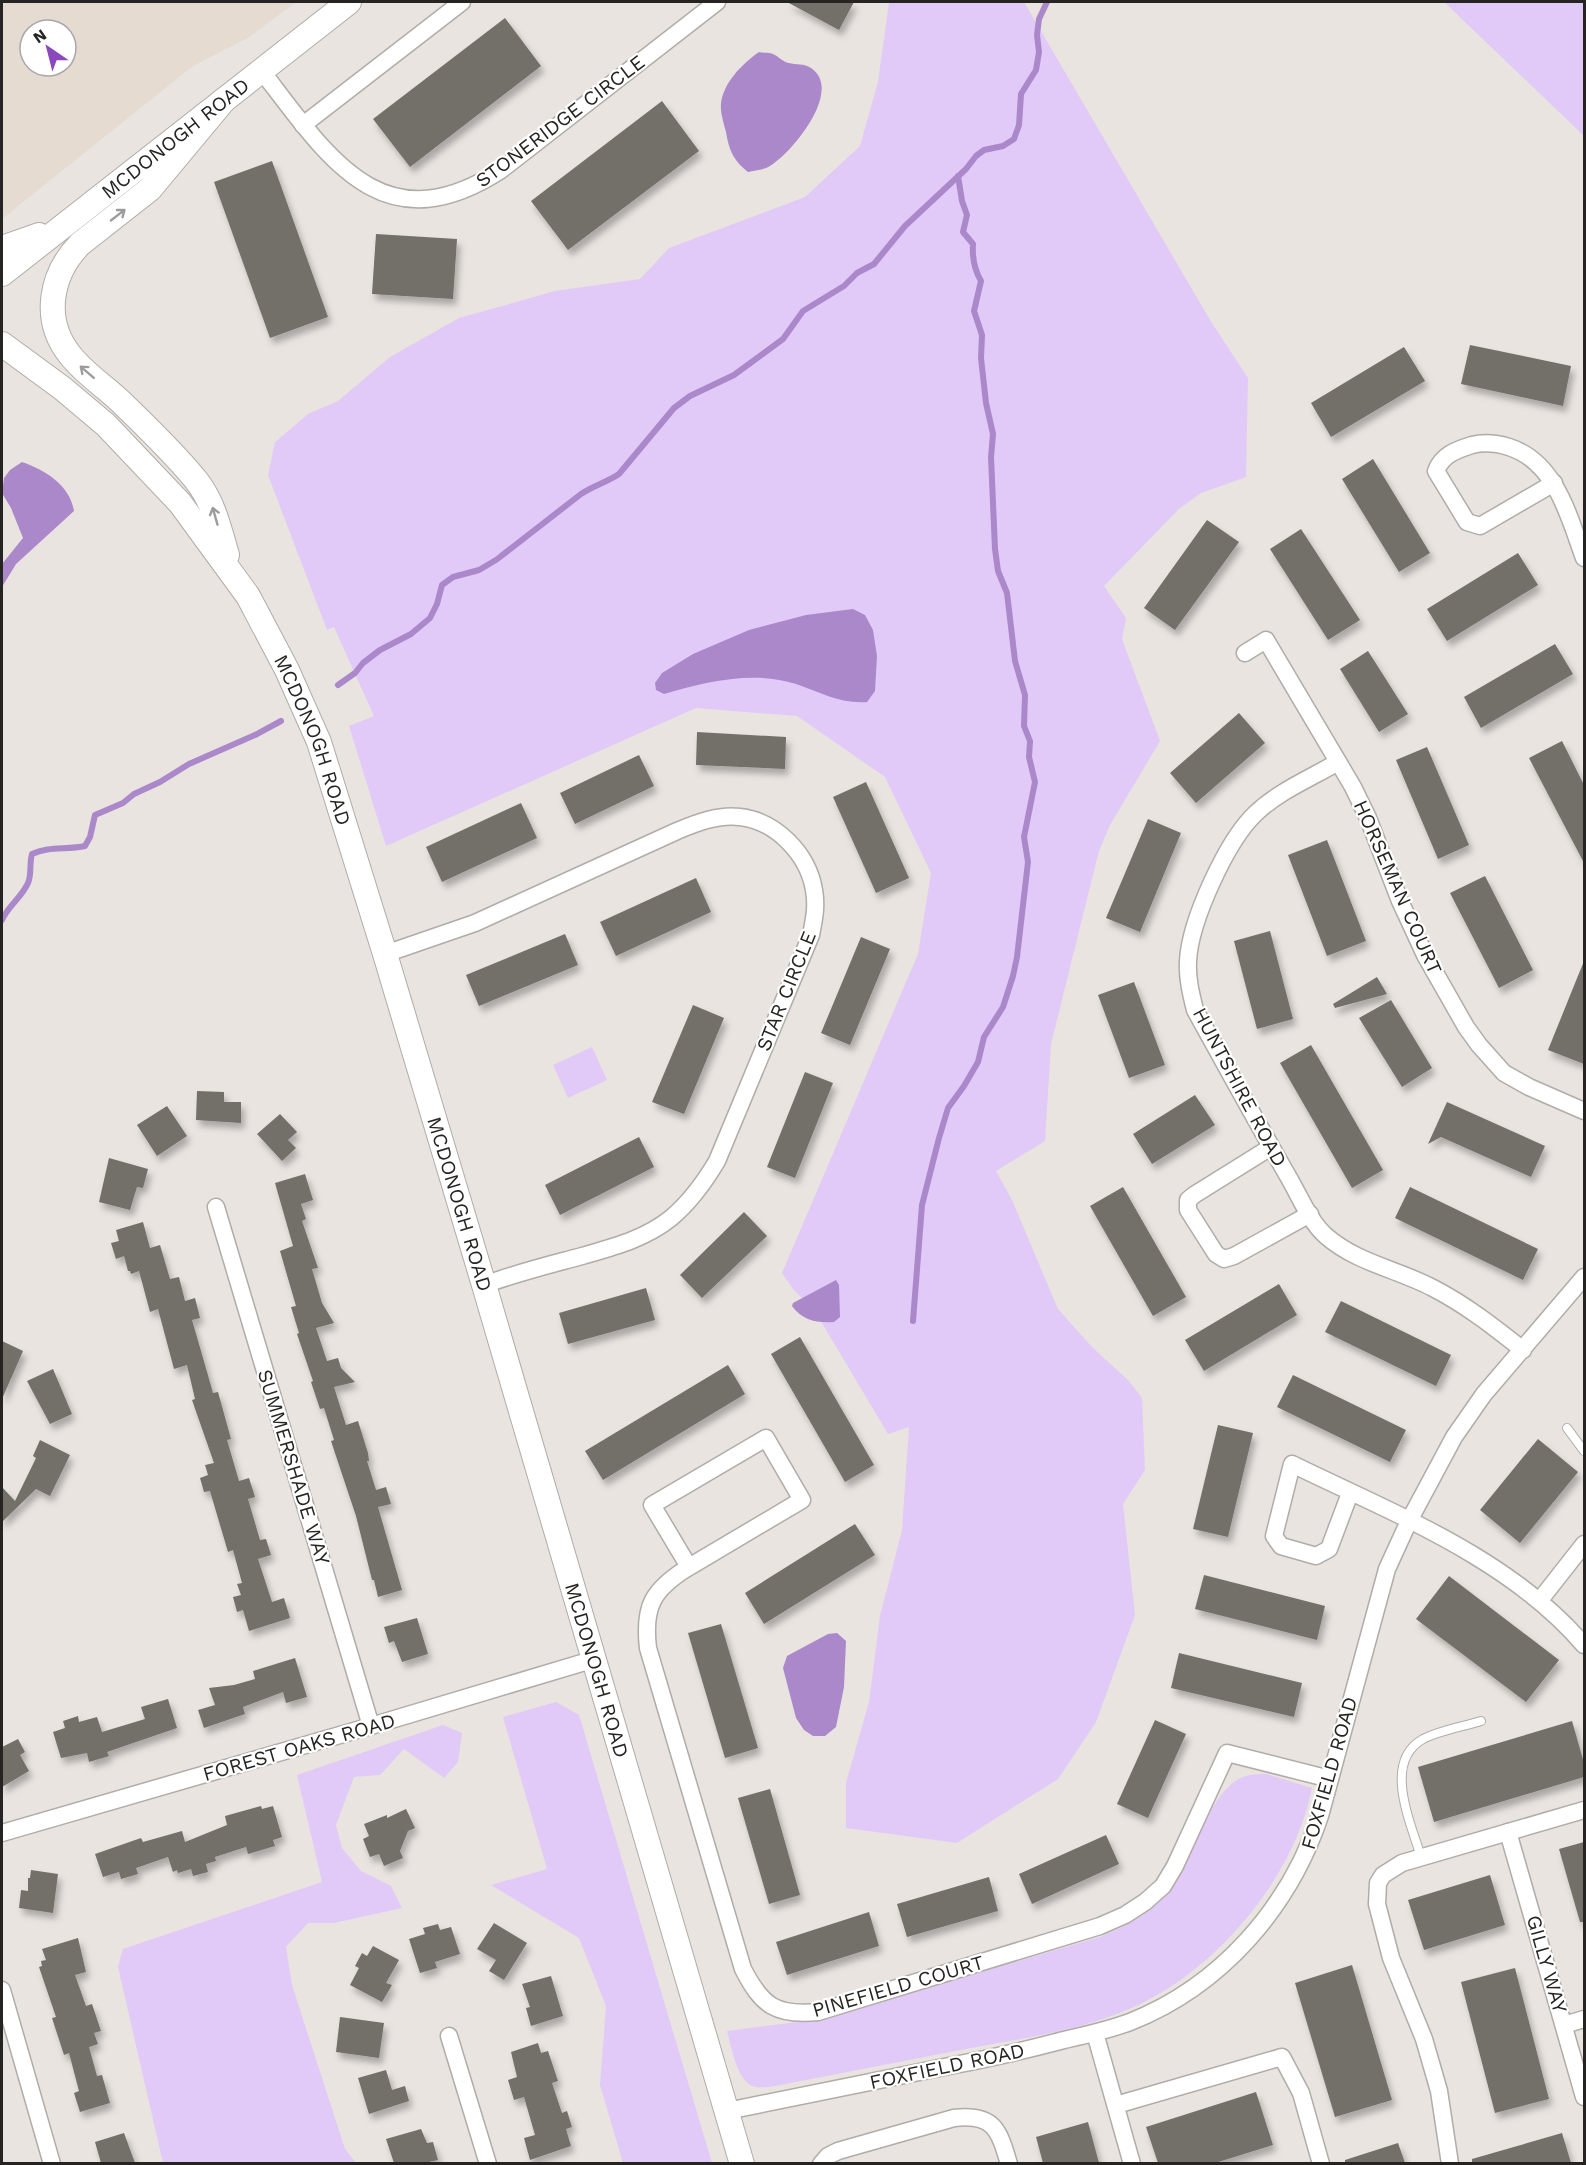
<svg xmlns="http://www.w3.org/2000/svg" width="1586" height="2165" font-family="'Work Sans',sans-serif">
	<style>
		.built { fill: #e5dbd0; fill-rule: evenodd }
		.green { fill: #e1caf7 }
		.water { fill: #ab88ca }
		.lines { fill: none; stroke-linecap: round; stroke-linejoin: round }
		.stream { stroke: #ab88ca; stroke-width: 6 }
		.building { fill: #736f6b; filter: url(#shadow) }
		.service-casing { stroke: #b0aca7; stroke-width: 10 }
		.minor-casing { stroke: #b0aca7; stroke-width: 19 }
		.secondary-casing { stroke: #b0aca7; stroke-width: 26 }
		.service { stroke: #fff; stroke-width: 8 }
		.minor { stroke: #fff; stroke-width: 16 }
		.secondary { stroke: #fff; stroke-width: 24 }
		.oneway { stroke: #9d9c9c }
		.labels { text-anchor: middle; stroke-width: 4.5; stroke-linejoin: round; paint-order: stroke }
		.street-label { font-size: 20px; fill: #252422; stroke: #fff }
	</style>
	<defs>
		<filter id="shadow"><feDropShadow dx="3.5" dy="6" stdDeviation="3" flood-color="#0004"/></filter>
	</defs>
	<rect width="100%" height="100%" fill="#e9e4e0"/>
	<path class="built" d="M2,2H296L248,38L193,66L2,219ZM30,30H66V66H30Z"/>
	<g class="green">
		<path d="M889,2H1024L1210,320L1248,378L1246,477L1201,493L1179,509L1104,586L1126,618L1122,639L1160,741L1110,825L1099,851L1051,1044L1045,1141L996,1171L1012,1200L1058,1309L1092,1347L1129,1381L1142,1398L1145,1470L1123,1504L1135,1615L1096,1722L1058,1779L957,1843L846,1828V1783L869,1702L880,1616L902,1530L909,1427L888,1434L816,1313L793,1289L782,1273L918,954L931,873L885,777L797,716L696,708L386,846L349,726L374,716L334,627L327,630L268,475L275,442L308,414L338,401L390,357L459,318L555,291L640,279L669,248L805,197L860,146L878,82Z"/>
		<path d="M1444,2H1584V136Z"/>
		<path d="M592,1047L607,1080L568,1098L553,1065Z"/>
		<path d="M556,1702L579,1715L712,2163H623L600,2085L606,2006L579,1938L491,1885L547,1869L503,1717Z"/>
		<path d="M443,1725L462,1733L458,1762L444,1778L404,1749L380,1775L354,1777L336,1825L342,1848L361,1871L391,1886L402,1908L334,1923H308L286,1947L292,1985L345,2149L356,2163H163L118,1967L123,1949L322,1882L297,1775Z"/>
		<path d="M1266,1774L1312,1788C1294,1881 1210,1978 1122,2012C1074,2031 1021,2039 971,2048C904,2061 837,2074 770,2087C766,2087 760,2088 756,2087C737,2084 732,2048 727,2031L821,2019L1100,1937C1126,1926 1151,1914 1169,1891C1193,1861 1209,1790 1243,1777C1250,1774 1259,1774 1266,1774Z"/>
	</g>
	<g class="water">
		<path d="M759,52C763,53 769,52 773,54C778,56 783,62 789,63C796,65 804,63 811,68C844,90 792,153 770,166C764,170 755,170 748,172C733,160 729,150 726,132C724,124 720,112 721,104C723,83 742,64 759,52Z"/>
		<path d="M22,462C45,470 70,485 74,511L16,564L2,587V564L23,538L11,508L2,493L4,478L10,470Z"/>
		<path d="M853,609L865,615L873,630L877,656L875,691L867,702C840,704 820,692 796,684C753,670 705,682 664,694L656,690L655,683L662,673L693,654L749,630L806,615Z"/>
		<path d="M836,1280L839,1285L840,1317L834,1322C817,1323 803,1321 792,1306L793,1303Z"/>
		<path d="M837,1633L846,1641L844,1687L836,1727L825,1736H813L804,1730L796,1718L783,1668L787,1656L828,1634Z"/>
	</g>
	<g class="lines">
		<g class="stream">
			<path d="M338,685L355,673L363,663L380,650L411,634L430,618L437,604L442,585L453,577L479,570L496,560L581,494C593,486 607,482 619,474L674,408L690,396L734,375L783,339L803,311L844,286L857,273L874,264L905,226L966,169L976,156L984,150L1003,146L1014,139L1019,125L1021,94L1036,70L1039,52L1037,35L1039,19L1047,2"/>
			<path d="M2,920C8,906 22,897 28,883C32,874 29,864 32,854C48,846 67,850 85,846L90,837L95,815L123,803L134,794L160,782L189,764L255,735L281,721"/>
			<path d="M913,1321L922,1205L939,1138L948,1108L964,1086L978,1062L984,1037L1003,1007L1013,976L1017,957L1028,862L1024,837L1035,782L1029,757L1030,741L1024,726L1025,695L1015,661L1007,593L998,571L995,549L991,457L993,434L986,403L981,358L982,335L974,311L981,281C974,269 972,258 973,244L963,232L967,215L962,201L958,176"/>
		</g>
	</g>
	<g class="building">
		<path d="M787,2H854L839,30Z"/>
		<path d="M505,18L541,66L410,167L373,119Z"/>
		<path d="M662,101L699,151L568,250L531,201Z"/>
		<path d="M272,161L328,317L270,338L214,182Z"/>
		<path d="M376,234L457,239L453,299L372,294Z"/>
		<path d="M1470,345L1571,366L1563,406L1461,384Z"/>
		<path d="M1404,347L1425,381L1331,437L1311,403Z"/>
		<path d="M1373,459L1430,553L1399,572L1342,479Z"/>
		<path d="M1207,520L1239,542L1175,630L1144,608Z"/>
		<path d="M1301,529L1360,620L1328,640L1270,549Z"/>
		<path d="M1518,553L1538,585L1447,641L1427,609Z"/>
		<path d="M1555,644L1573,674L1481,728L1464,697Z"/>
		<path d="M1368,651L1408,714L1379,732L1340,669Z"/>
		<path d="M1239,713L1265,743L1196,803L1170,773Z"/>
		<path d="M697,732L786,737L785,769L696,765Z"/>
		<path d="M1562,741L1584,785V863L1529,758Z"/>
		<path d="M1427,747L1469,845L1438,859L1396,760Z"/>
		<path d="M639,755L654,786L575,824L560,793Z"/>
		<path d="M866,782L909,878L876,893L833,797Z"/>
		<path d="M521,803L537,838L442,882L426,847Z"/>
		<path d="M1148,819L1181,833L1140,932L1106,918Z"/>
		<path d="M1327,840L1366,941L1327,956L1288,855Z"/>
		<path d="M1485,876L1533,970L1499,988L1450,893Z"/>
		<path d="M696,878L711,912L616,956L600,922Z"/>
		<path d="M1270,931L1293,1019L1257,1029L1234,941Z"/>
		<path d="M565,934L578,965L479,1006L466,975Z"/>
		<path d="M861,937L890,949L850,1045L821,1033Z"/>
		<path d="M1584,961V1064L1548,1050Z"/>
		<path d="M1377,977L1387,994L1335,1008L1333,1004Z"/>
		<path d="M1134,982L1165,1065L1129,1078L1098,995Z"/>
		<path d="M1391,1000L1432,1068L1402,1087L1359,1018Z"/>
		<path d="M693,1005L724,1018L684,1114L652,1102Z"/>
		<path d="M1311,1045L1383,1170L1352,1188L1280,1063Z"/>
		<path d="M805,1072L833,1083L795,1178L767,1167Z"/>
		<path d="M197,1091L224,1092V1102H241V1123L196,1120Z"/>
		<path d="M1195,1095L1215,1125L1152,1164L1133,1134Z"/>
		<path d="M1447,1102L1545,1146L1531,1177L1441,1137L1428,1144Z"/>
		<path d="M167,1106L187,1136L157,1156L137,1125Z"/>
		<path d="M280,1114L297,1132L288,1140L296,1148L282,1161L257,1134Z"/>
		<path d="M639,1137L654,1167L560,1215L545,1185Z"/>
		<path d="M109,1158L148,1169L143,1188L137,1187L130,1210L99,1202Z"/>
		<path d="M305,1174L313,1200L301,1204L306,1219L302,1221L318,1268L312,1269L322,1303L334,1323L316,1328L327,1361L338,1358L341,1368L355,1382L334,1387L346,1425L358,1421L368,1453L369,1461H367L376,1490L386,1487L391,1504L378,1507L402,1590L378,1597L374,1580H372L356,1516L331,1441L334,1440L324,1408L320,1409L311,1382L313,1381L297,1334L299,1333L291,1307L296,1306L280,1251L293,1246L275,1183Z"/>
		<path d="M1123,1187L1186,1297L1153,1316L1090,1206Z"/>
		<path d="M1410,1187L1538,1249L1523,1280L1395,1218Z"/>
		<path d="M744,1212L767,1236L702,1298L680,1275Z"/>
		<path d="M143,1222L150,1248L160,1245L170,1279L179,1277L185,1301L195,1298L200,1318L192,1320L201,1351L213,1393L218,1392L231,1439L227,1440L239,1481L249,1478L255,1497L248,1499L260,1540L266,1539L271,1555L258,1559L272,1602L284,1598L290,1618L249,1631L243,1610L237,1612L233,1597L241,1595L237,1584L242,1583L233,1550L228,1552L210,1491L204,1492L200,1478L208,1475L205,1465L214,1463L192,1400L195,1399L187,1365L174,1369L158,1309L150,1312L139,1271L131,1274L130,1271H128L124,1256L116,1259L111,1243L119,1241L116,1230Z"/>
		<path d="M1279,1284L1297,1315L1204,1371L1185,1340Z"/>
		<path d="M646,1288L655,1320L568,1344L559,1313Z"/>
		<path d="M1341,1301L1451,1355L1436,1386L1325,1332Z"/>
		<path d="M800,1337L874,1465L845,1482L771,1354Z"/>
		<path d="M2,1341L23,1351L2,1399Z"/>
		<path d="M728,1365L745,1394L603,1480L585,1451Z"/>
		<path d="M53,1369L72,1414L50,1424L27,1381Z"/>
		<path d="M1293,1375L1406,1430L1390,1462L1277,1407Z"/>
		<path d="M1218,1425L1253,1433L1228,1537L1193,1529Z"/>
		<path d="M1538,1439L1578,1472L1520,1543L1480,1510Z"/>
		<path d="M40,1440L70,1455L50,1496L36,1489L2,1522V1487L15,1501L36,1458L33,1456Z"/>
		<path d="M855,1524L875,1555L764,1624L745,1593Z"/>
		<path d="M1204,1575L1325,1606L1317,1640L1195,1609Z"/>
		<path d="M1449,1576L1559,1660L1526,1702L1416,1619Z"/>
		<path d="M417,1618L428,1654L402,1662L394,1641L389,1643L384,1627Z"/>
		<path d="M721,1624L758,1748L725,1758L688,1633Z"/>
		<path d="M1179,1653L1302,1683L1294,1717L1171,1688Z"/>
		<path d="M295,1658L307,1697L286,1703L283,1692L243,1707L245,1714L204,1728L198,1710L215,1705L209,1688L234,1685L255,1679L253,1671Z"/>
		<path d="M168,1699L177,1728L107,1752L109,1756L89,1762L87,1753L61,1758L53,1732L65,1728L63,1721L78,1716L79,1722L97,1717L102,1732L145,1719L141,1707Z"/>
		<path d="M1155,1720L1186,1734L1148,1818L1117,1804Z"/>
		<path d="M1572,1721L1584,1763V1777L1434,1822L1418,1767Z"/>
		<path d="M18,1739L25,1752L20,1755L29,1771L2,1787V1747Z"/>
		<path d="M770,1789L800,1895L769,1904L738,1798Z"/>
		<path d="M261,1806L262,1809L273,1806L282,1837L273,1840L275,1846L248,1854L246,1847L215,1857L216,1861L206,1864L208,1872L193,1876L191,1869L178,1873L177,1870L173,1872L168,1857L136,1868L138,1874L121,1879L119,1872L103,1877L95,1854L141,1838L143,1842L182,1831L185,1842L227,1825L225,1816Z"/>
		<path d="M406,1809L415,1828L408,1831L400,1851L403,1858L384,1866L379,1854L370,1857L363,1839L369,1836L364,1824L387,1815V1818Z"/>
		<path d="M1106,1835L1119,1864L1032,1904L1019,1874Z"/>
		<path d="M1584,1842V1922H1580L1559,1849Z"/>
		<path d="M31,1870L58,1874L53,1913L19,1908L21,1890L28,1891V1878H30Z"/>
		<path d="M1490,1875L1505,1925L1424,1950L1408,1900Z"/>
		<path d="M989,1877L998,1911L907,1937L897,1904Z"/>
		<path d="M869,1912L879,1946L787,1975L776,1942Z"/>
		<path d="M494,1923L527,1943L504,1980L489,1971L496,1960L477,1949Z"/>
		<path d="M438,1924L440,1930L451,1927L460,1954L435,1962L437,1968L420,1973L409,1939L425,1934L423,1928Z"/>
		<path d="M78,1938L86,1972L75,1975L86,2006L92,2004L101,2031L94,2033L98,2044L89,2047L97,2076L102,2075L110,2103L80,2112L74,2093L79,2091L69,2053L64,2055L52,2018L56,2017L39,1967L42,1966L41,1961L46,1960L42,1949Z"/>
		<path d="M373,1946L399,1960L386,1983L392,1985L382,2002L350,1985L359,1968L355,1966L362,1953L367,1956Z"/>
		<path d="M1352,1965L1392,2100L1335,2117L1295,1983Z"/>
		<path d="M1515,1968L1549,2099L1495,2113L1461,1982Z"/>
		<path d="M551,1976L563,2016L531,2026L526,2008L530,2007L522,1984Z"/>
		<path d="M340,2017L384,2023L379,2058L336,2052Z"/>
		<path d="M538,2043L541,2053L548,2051L558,2081L552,2083L562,2113L567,2111L572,2127L566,2129L571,2146L530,2160L524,2138L535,2135L524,2097L514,2100L508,2080L517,2077L511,2052Z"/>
		<path d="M386,2070L392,2090L405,2086L409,2101L369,2114L358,2078Z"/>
		<path d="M1256,2092L1273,2145L1215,2163H1158L1146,2127Z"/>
		<path d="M1088,2122L1099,2163H1043L1036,2137Z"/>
		<path d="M421,2129L427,2143L433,2142L438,2160L424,2163H394L386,2139Z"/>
		<path d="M124,2133L135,2163H101L95,2142Z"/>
		<path d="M1562,2133L1571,2163H1472V2159Z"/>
		<path d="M1398,2143L1405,2163H1345V2160Z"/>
	</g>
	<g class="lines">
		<defs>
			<g id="service">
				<path d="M1567,1428L1584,1451"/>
				<path d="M1421,1857C1411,1823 1382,1762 1423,1739C1441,1730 1462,1727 1481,1721"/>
			</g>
			<g id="minor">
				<path d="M261,70C328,157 382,247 501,170L717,2"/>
				<path d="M303,125L462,2"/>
				<path d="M1554,483L1480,526L1467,522L1436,471C1442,455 1456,450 1472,445C1484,442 1496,443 1509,447C1556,462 1569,517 1584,558"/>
				<path d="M1245,653L1266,640L1353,787L1368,818L1400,901L1425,955L1466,1027L1479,1045L1504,1073L1529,1087L1584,1111"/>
				<path d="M1338,762C1311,778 1279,791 1256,813C1227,840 1190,921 1188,961C1187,978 1191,994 1195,1010C1226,1066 1257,1123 1289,1178C1300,1197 1310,1222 1326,1236C1357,1263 1397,1269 1433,1288C1466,1305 1494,1327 1523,1350"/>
				<path d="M385,954L475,923L677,831C696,823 719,814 740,817C776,821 808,854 814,890C817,906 814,920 811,935L717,1161C704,1183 690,1202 671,1218C645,1239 613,1247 582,1256C549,1265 516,1273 484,1285"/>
				<path d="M1271,1147L1194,1195L1188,1200V1210L1216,1254L1224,1259L1234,1256L1310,1214"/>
				<path d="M216,1207L371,1726"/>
				<path d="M1350,1493L1329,1549L1316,1556L1281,1546L1274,1536L1292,1464C1394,1514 1508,1557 1584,1645"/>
				<path d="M689,1567L802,1500L766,1438L652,1505L689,1567C653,1589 643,1606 648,1648L743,1969C762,2006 776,2016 818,2012L1100,1926L1125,1915L1145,1902L1163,1886L1175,1866L1227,1753L1330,1779"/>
				<path d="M1540,1600L1584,1544"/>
				<path d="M1508,1832L1584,2097"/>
				<path d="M2,1833L371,1726L595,1659"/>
				<path d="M2,1990L52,2164"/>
				<path d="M1564,2025L1584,2019"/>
				<path d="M1095,2033L1132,2164"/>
				<path d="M449,2036L488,2164"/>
				<path d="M1116,2105L1282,2057L1301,2093L1321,2164"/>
				<path d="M727,2111C801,2096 875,2081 949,2066C988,2059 1026,2050 1064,2040C1086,2035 1109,2030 1130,2022C1221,1986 1289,1908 1320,1816L1387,1569L1409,1521L1454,1437L1484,1394L1584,1277"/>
				<path d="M821,2164L828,2156L838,2151L954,2118C994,2113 999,2130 1009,2164"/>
				<path d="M1450,2164L1439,2091L1424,2039L1391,1958L1377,1904L1378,1883L1383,1875L1402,1863L1584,1810"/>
			</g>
			<g id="secondary">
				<path d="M224,100L150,189L80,244C50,275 42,320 70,355C84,373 104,386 120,401C146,426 173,452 196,480C214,503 219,528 227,555"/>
				<path d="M2,248L39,235"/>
				<path id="s1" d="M2,274L349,2"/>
				<path id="s2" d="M2,344L62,388L106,425L180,503L248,596L287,670L319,742L385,954L484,1285L742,2164"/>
			</g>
		</defs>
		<use href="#service" class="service-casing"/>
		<use href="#minor" class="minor-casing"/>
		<use href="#secondary" class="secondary-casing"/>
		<use href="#service" class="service"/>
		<use href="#minor" class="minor"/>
		<use href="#secondary" class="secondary"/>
	</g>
	<defs><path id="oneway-shaft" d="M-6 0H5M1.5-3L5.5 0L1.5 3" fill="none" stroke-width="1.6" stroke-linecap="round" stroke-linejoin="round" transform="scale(1.5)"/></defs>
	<g class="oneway">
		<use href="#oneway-shaft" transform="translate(118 215) rotate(-38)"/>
		<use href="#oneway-shaft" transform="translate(87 372) rotate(-139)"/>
		<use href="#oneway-shaft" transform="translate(215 516) rotate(-106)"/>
	</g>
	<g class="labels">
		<g class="street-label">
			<text transform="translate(560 121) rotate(-37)" y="7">STONERIDGE CIRCLE</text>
			<text dy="7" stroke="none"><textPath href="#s1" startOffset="220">MCDONOGH ROAD</textPath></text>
			<text dy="7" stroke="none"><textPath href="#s2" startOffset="513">MCDONOGH ROAD</textPath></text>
			<text transform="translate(1398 887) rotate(66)" y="7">HORSEMAN COURT</text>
			<text transform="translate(786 991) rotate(-68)" y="7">STAR CIRCLE</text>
			<text transform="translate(1240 1087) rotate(62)" y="7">HUNTSHIRE ROAD</text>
			<text dy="7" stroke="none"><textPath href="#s2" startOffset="1000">MCDONOGH ROAD</textPath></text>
			<text transform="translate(294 1467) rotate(73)" y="7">SUMMERSHADE WAY</text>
			<text dy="7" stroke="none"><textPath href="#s2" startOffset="1486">MCDONOGH ROAD</textPath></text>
			<text transform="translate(299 1747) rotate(-16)" y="7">FOREST OAKS ROAD</text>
			<text transform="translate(1329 1773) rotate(-74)" y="7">FOXFIELD ROAD</text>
			<text transform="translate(1547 1964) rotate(74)" y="7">GILLY WAY</text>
			<text transform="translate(898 1986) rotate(-16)" y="7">PINEFIELD COURT</text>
			<text transform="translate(947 2066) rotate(-12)" y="7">FOXFIELD ROAD</text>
		</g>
	</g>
	<rect width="1586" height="2165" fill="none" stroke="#252422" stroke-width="6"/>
	<g transform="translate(48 48) rotate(325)"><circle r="28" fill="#ffffff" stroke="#a8a7a7" stroke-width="1.5"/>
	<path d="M0-4.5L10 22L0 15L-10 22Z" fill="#8b48bc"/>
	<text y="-9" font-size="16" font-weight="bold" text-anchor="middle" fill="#252422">N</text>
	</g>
</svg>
